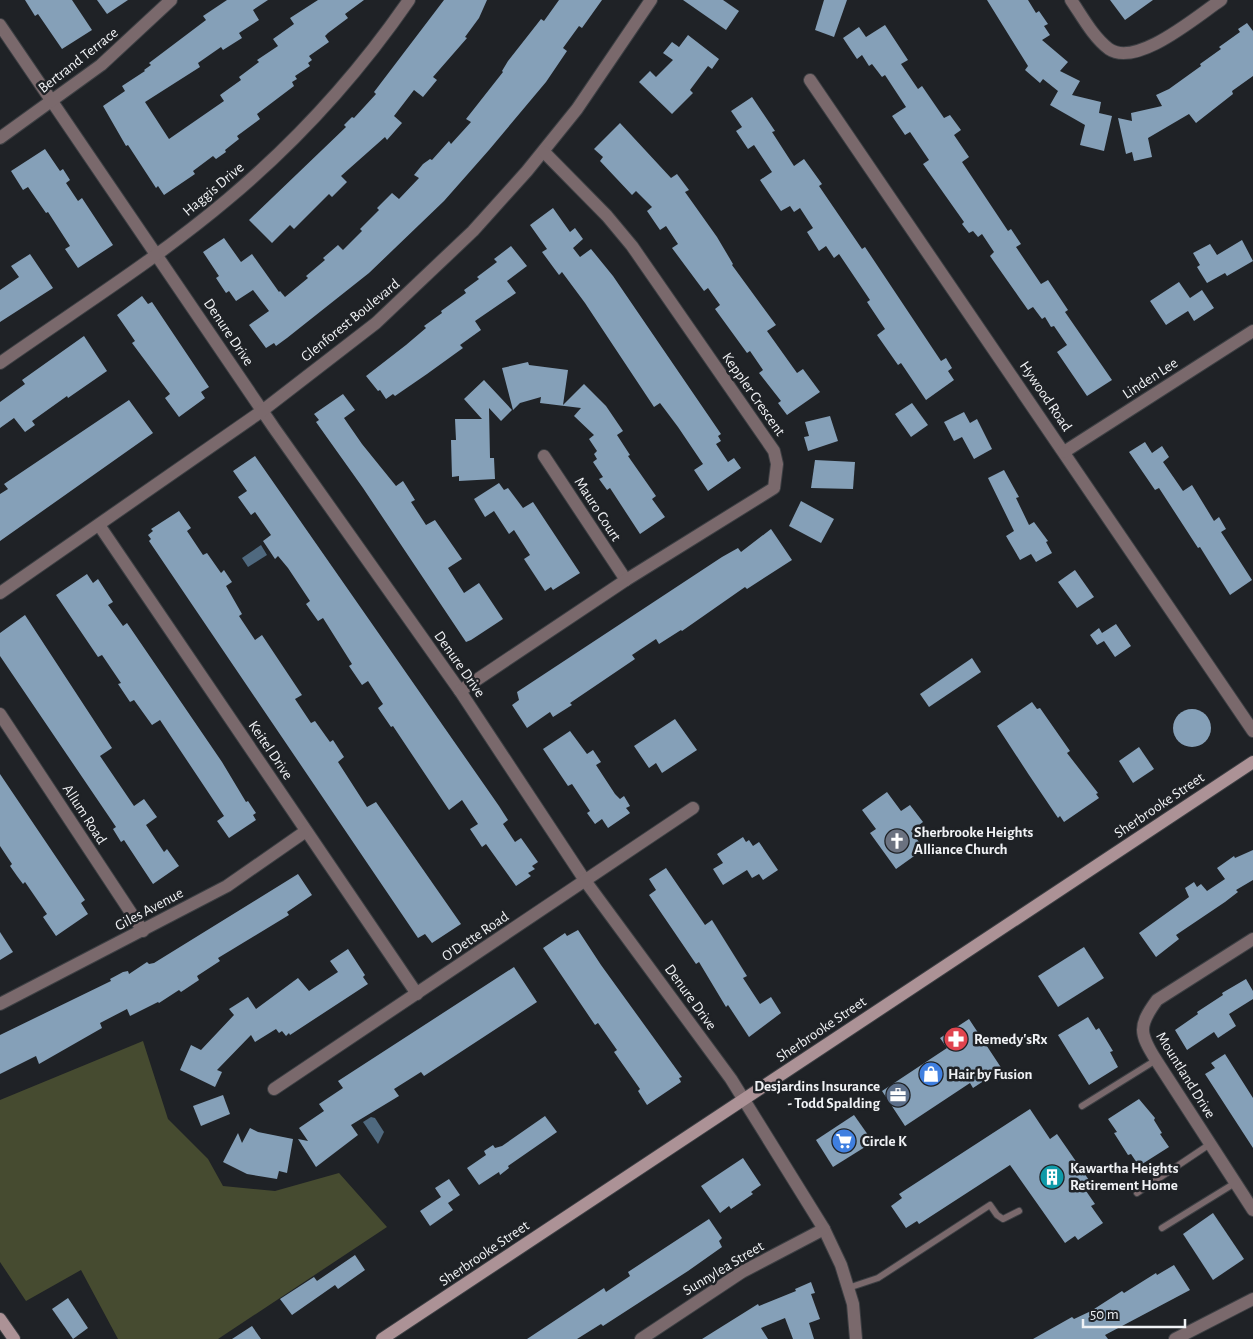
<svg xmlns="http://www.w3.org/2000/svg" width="1253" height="1339" font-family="'Alegreya Sans',sans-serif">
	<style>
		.green { fill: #464b30 }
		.water { fill: #4f697f }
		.building { fill: #85a0b8 }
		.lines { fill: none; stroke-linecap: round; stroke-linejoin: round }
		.service-casing { stroke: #3c3f43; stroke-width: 8 }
		.minor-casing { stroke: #3c3f43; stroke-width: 14 }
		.secondary-casing { stroke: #3c3f43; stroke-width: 14 }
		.service { stroke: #7a696c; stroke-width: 6 }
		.minor { stroke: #7a696c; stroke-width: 12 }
		.secondary { stroke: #ac9296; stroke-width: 12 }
		.labels { text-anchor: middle; stroke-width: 5; stroke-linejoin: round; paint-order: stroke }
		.street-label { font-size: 15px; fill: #f0f2f5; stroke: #1f2226 }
		.poi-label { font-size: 15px; font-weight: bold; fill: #f0f2f5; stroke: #1f2226; text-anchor: start }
	</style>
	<rect width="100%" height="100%" fill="#1f2226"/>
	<path class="green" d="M143,1041L168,1119L208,1159L223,1186L275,1191L339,1173L387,1227L218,1339H118L81,1270L26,1301L0,1262V1100Z"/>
	<g class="water">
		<path d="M261,545L267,555L248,567L242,558Z"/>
		<path d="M371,1117L375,1118L384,1132L378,1144L363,1122Z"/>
	</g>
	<g class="building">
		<path d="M25,0H72L92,30L62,49L38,14L35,16Z"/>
		<path d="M97,0H128L107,14Z"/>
		<path d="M227,0H268L253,10L259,20L239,33L242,38L223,50L221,47L198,63L200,67L145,102L169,139L224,101L220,95L241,80L239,77L259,62L257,60L278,46L273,39L294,24L290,18L318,0H364L345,14L348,18L328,33L325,36L329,42L309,56L312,60L308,63L310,66L295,76L297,79L292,82L294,86L257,114L260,119L237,136L239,139L225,150L226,152L216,159L213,156L193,171L195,174L164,195L158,186L156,188L128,145L126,146L103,106L125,91L122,86L145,71L144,70L151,65L149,63L206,20L203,16Z"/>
		<path d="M444,0H487L479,18L465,37L467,38L433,77L437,80L423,97L414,90L394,116L402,123L387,140L385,137L341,176L347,182L332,197L329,194L294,229L290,225L272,243L249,220L346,127L344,125L352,117L354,118L376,94L374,92Z"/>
		<path d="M559,0H602L582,28L579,26L563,48L567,51L546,82L489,150L444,201L369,273L287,338L276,346L274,343L266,348L249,325L269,311L253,290L236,301L229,291L226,293L216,278L219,276L203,252L224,238L241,262L252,254L279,292L280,291L285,297L308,278L306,276L325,260L323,258L338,245L343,250L362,231L360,229L379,210L377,208L392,193L399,199L419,178L414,175L423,164L430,159L432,160L449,141L451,144L471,122L466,119L503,72L502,71L508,61L541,19L544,21Z"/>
		<path d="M683,0H723L739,11L726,30Z"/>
		<path d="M824,0H847L834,37L815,30Z"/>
		<path d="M987,0H1028L1036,13L1039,11L1048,24L1044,26L1050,35L1042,40L1068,62L1060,71L1080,81L1072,95L1101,102L1099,113L1112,116L1104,151L1080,145L1085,125L1050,105L1058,91L1043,79L1040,83L1025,70L1028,66Z"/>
		<path d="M1110,0H1153L1125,20Z"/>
		<path d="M1247,23L1253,31V76L1232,91L1233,94L1196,123L1189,114L1148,138L1152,157L1134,161L1132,152L1126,154L1118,118L1132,121L1131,113L1162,106L1156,95L1169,89L1201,66L1200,64L1221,49L1219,47L1240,32L1238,29Z"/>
		<path d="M885,25L908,60L901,64L918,89L922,86L944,118L950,115L961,130L954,135L969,157L962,162L1008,231L1011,229L1021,244L1016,247L1041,284L1048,280L1068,310L1065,312L1112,380L1087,396L1057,352L1067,345L1054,326L1051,327L1045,317L1042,319L1033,307L1028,310L990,256L994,252L982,234L978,237L973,231L969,233L962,224L964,222L923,164L929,160L910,132L905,135L892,116L906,107L885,75L882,77L872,64L869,66L862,55L857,59L843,38L859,27L866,37Z"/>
		<path d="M688,35L719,59L712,69L708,66L690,90L693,93L672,114L639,82L650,71L656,77L673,60L663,53L672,42L679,47Z"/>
		<path d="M752,97L775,131L772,132L794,166L804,159L822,184L819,186L862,249L865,247L941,361L946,358L952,368L948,371L954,380L926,400L901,363L898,365L877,335L885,329L867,302L870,300L839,254L834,258L826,246L819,251L807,232L813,228L800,208L794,212L790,206L781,211L760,180L772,172L754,145L748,149L736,131L742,127L731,111Z"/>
		<path d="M620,123L671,178L677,174L689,190L685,192L717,237L733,264L732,265L776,325L767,331L797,373L803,369L820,392L787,415L778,403L781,401L759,373L763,370L750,351L747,353L715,309L720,305L708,288L704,291L672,248L678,244L666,226L660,230L647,211L652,207L636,191L632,195L600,161L603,157L594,149Z"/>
		<path d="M45,149L60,171L63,169L70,180L66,183L78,201L82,198L113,245L78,268L65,249L70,246L48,212L46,213L28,187L23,190L11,171Z"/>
		<path d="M553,208L570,232L575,228L583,239L573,248L580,257L591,249L613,276L721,434L718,436L721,441L716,444L728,462L734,458L741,468L708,491L694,470L703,464L678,427L660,403L654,407L585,303L562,272L559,275L542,252L547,249L530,225Z"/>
		<path d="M1242,240L1253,261L1227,276L1225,273L1207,283L1197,267L1200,265L1193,253L1210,244L1217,255Z"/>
		<path d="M511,246L527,266L507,281L516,293L475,321L481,330L460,345L463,348L427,374L395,396L393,394L386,399L380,390L378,391L366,376L406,345L426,328L424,326L442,313L441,311L466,293L464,290L479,279L477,277L497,262L494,259Z"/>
		<path d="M30,254L53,288L0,322V290L19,277L11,266Z"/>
		<path d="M1179,282L1190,298L1202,290L1214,308L1194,321L1188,311L1166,325L1150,301Z"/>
		<path d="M142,296L148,304L152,302L209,387L201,392L205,398L179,417L165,398L170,394L132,343L135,341L117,315Z"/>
		<path d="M84,336L107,371L68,398L67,396L32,421L35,425L25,432L14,418L0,428V402L25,384L22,380Z"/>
		<path d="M528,362L529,365L568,370L563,405L584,384L606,406L623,431L617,435L630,455L628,456L656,496L652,499L665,517L640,534L610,488L607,490L599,479L603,477L593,462L597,459L594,454L597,451L589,439L594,435L574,416L581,408L540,403L541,397L520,403L513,410L502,368Z"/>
		<path d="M484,380L512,410L501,421L489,408L490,458H494L495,479L459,481V476L452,477L451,440H456L455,419H482L464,399Z"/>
		<path d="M343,394L355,410L344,418L362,444L396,486L403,481L415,500L411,502L426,525L435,520L462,559L448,568L464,593L479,583L503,619L471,640L466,642L363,488L316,422L319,420L314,414Z"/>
		<path d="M129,400L153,433L0,541V494L8,489L4,484Z"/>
		<path d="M912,403L928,425L911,437L895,414Z"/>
		<path d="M964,412L970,423L977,419L992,449L974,459L962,437L954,441L944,422Z"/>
		<path d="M830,416L838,441L808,451L804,437L809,436L805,422Z"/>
		<path d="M1145,442L1152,453L1162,446L1169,457L1163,462L1183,491L1192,485L1214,521L1219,517L1226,529L1221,532L1252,580L1230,595L1200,547L1198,548L1159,488L1155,490L1129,452Z"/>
		<path d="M255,456L499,806L508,820L503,824L515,842L521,838L538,862L532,866L535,869L528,873L531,876L516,886L486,844L482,847L470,829L478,824L462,800L449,810L393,726L391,727L378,708L383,704L368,681L362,685L349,666L352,664L323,618L318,621L306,604L310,601L288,568L278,556L275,559L263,541L271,535L255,512L251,515L238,497L247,491L233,471Z"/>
		<path d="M815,460L855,462L853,489L811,488Z"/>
		<path d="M1004,470L1019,497L1016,498L1029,525L1034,522L1048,541L1046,542L1052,553L1036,562L1031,554L1020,560L1006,536L1014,531L988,478Z"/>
		<path d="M499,483L504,490L508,488L523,508L533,502L580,573L553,590L551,587L545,591L524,559L530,555L514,530L509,534L494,511L485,517L474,499Z"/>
		<path d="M801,501L834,519L821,543L789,526Z"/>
		<path d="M179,511L191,528L187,531L203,555L207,553L221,573L224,570L232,582L226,586L242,614L239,616L255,640L262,635L302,695L295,699L311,723L315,721L330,742L333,740L344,757L338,762L367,807L376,802L461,924L432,943L425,934L418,938L149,541L151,539L148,535L153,531L151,529Z"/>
		<path d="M771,529L792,560L747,589L745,587L682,631L681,630L659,644L656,639L632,655L635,659L570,703L572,705L553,717L550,712L527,728L512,705L519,700L517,692L722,557L738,548L741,552Z"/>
		<path d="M1075,570L1094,597L1077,608L1058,582Z"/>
		<path d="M87,574L93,583L98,579L113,602L108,605L123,626L127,623L222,762L246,802L248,801L256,813L253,815L256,820L229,838L217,821L224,816L160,720L152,725L134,700L130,702L118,684L121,683L102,655L98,657L56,595Z"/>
		<path d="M25,615L112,748L100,756L134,806L144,799L157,817L146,825L164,852L167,849L179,866L153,884L124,840L121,842L113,829L116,827L0,656V633Z"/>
		<path d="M1116,624L1131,646L1115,657L1104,641L1097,645L1090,635L1099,628L1102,633Z"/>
		<path d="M972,658L981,672L929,707L920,694Z"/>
		<path d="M1032,702L1037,709L1040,708L1070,751L1067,753L1098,793L1096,794L1099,798L1064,822L1060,816L1058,818L1029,775L997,726Z"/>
		<circle cx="1192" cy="728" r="19"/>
		<path d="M675,719L697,750L662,773L656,763L649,768L634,746Z"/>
		<path d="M570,731L587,754L593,750L601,762L596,765L615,794L620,799L624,796L630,806L626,808L630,813L608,828L602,819L595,824L587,813L590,811L572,784L568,786L543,749Z"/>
		<path d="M1139,747L1154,769L1133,783L1119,761Z"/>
		<path d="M0,774L85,900L81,903L88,914L56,936L43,917L47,914L25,882L23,884L17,876L10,866L12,864L0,846Z"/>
		<path d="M887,792L901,811L910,805L923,822L911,831L924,849L896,869L870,833L876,829L862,810Z"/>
		<path d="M743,837L746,842L749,840L753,846L759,842L778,870L763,880L759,874L752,878L747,870L723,885L713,869L723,863L717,854Z"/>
		<path d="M1253,850V880L1236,890L1238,892L1225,902L1176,935L1179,939L1156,957L1139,933L1189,897L1185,888L1194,882L1197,887L1201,884L1207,891L1225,879L1217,868L1234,856L1235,858Z"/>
		<path d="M666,868L705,925L712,920L747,976L743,978L760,1004L771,997L781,1013L749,1037L728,1005L726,1007L699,962L696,964L649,895L656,890L649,879Z"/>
		<path d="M298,874L312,895L287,912L289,915L218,958L220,961L197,976L199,980L181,992L179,990L159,1003L158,1002L130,1016L127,1009L100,1023L102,1028L39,1064L36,1056L0,1074V1035L111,981L110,979L123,972L128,971L129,974L147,962L149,964L154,963Z"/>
		<path d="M578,930L601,965L682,1077L679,1078L681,1082L647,1105L638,1091L640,1089L614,1052L617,1050L598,1023L595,1025L543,948L565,933L567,936Z"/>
		<path d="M0,932L13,952L0,960Z"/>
		<path d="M1084,947L1104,978L1058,1007L1038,976Z"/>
		<path d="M348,949L365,975L363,977L368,984L290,1035L289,1033L286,1036L282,1031L279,1033L276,1029L255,1042L251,1035L217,1070L222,1072L215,1087L180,1070L191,1045L201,1050L234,1015L229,1009L248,997L256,1009L298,978L309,991L338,972L330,961Z"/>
		<path d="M514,967L537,1002L424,1076L421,1072L394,1089L399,1096L351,1125L358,1135L316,1167L298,1139L308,1141L299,1128L324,1111L319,1104L343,1088L338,1081Z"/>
		<path d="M1246,979L1253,991V999L1229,1014L1236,1026L1218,1038L1214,1032L1187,1050L1175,1030L1198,1014L1197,1012L1223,995L1222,993Z"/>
		<path d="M1088,1017L1096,1030L1099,1028L1113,1051L1110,1052L1118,1067L1089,1085L1058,1035Z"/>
		<path d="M969,1019L1002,1069L973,1088L970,1083L905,1126L882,1091L947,1048L940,1038Z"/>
		<path d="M1225,1054L1253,1098V1148L1205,1074L1215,1068L1211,1063Z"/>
		<path d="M223,1095L230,1114L201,1126L193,1106Z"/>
		<path d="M1139,1099L1155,1118L1154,1120L1162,1133L1160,1134L1169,1147L1139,1166L1131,1154L1128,1155L1114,1133L1117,1132L1108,1119Z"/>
		<path d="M1030,1109L1050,1139L1057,1134L1091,1183L1084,1188L1095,1204L1091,1206L1103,1223L1078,1240L1075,1236L1065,1243L1010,1165L919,1224L917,1221L906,1228L891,1206L902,1198L899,1194Z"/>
		<path d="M854,1115L873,1142L833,1167L816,1140Z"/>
		<path d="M545,1116L557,1132L508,1166L509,1168L500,1175L499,1172L479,1185L467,1168L486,1155L484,1151L493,1145L495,1148L502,1146Z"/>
		<path d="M250,1128L258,1132L293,1139L287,1173L279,1171L277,1179L247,1174L223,1162L238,1133L242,1143Z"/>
		<path d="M743,1158L761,1185L751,1192L753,1194L731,1209L729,1206L720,1213L701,1186Z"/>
		<path d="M449,1179L460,1195L448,1203L453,1210L430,1226L420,1211L441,1197L435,1188Z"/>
		<path d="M1213,1213L1244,1259L1213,1280L1183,1234Z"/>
		<path d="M709,1219L722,1238L719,1241L722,1247L688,1271L603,1326L601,1324L577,1339H527L604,1288L606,1292L630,1276L628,1272Z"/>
		<path d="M355,1255L365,1270L338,1289L335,1285L292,1315L280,1299L314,1277L317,1281Z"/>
		<path d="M1174,1265L1190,1290L1105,1335L1108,1339H1033L1072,1317L1074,1319L1091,1311L1122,1291L1124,1293L1156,1273L1157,1275Z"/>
		<path d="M811,1282L815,1293L811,1294L820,1319L809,1323L814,1339H793L785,1318L761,1328L768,1339H702L758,1304L759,1306L796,1291L795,1289Z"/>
		<path d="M68,1298L88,1328L73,1339L52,1309Z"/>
		<path d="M252,1326L261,1339H232Z"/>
	</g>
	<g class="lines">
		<defs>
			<g id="service">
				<path d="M1082,1106L1156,1060"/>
				<path d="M1137,1193L1210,1144"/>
				<path d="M1162,1228L1235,1183"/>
				<path d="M848,1288L878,1278L990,1205L997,1215L1003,1219L1019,1211"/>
			</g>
			<g id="minor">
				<path d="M1071,0C1082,16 1093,37 1109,49C1137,68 1197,16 1221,0"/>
				<path d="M0,25L274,428L460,691L586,882L731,1079L824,1229L841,1265L853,1304L856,1339"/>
				<path d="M810,80L1253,731"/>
				<path d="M0,138L101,65L171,0"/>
				<path d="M0,363C77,309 157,259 228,199C297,141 358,74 409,0"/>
				<path d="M1064,452L1253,331"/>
				<path d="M544,456L626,580"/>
				<path d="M99,525L417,994"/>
				<path d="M0,593L262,411L376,323L473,231L527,171L577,109L651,0"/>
				<path d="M460,691L626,580L774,488L777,464L774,451L632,246L607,216L544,152"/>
				<path d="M0,714L143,931"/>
				<path d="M1253,939L1157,1000C1138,1026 1139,1033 1156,1060L1253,1210"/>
				<path d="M0,1004L227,886L306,831"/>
				<path d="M274,1089L693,808"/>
				<path d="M641,1339L742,1272L824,1229"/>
				<path d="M1175,1339L1253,1299"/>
			</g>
			<g id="secondary">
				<path d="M0,1319L14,1339"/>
				<path d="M382,1339L1253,762"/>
			</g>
		</defs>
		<use href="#service" class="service-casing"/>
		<use href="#minor" class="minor-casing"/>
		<use href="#secondary" class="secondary-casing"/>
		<use href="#service" class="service"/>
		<use href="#minor" class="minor"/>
		<use href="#secondary" class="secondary"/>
	</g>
	<defs>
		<symbol id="church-disc" viewBox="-11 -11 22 22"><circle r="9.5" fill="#6b7280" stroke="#1f2226"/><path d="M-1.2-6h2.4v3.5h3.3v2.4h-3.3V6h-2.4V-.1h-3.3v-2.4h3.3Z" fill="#fff"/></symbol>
		<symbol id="pharmacy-disc" viewBox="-11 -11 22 22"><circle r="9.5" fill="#e0444e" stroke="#1f2226"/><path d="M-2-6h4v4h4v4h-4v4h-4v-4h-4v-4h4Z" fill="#fff"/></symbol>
		<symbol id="shop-disc" viewBox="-11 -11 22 22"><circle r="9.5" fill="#3f7fe0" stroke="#1f2226"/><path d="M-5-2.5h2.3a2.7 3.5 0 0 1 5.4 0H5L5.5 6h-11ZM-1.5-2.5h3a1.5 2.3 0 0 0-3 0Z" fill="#fff"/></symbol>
		<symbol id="office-disc" viewBox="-11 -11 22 22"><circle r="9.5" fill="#5c6f8a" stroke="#1f2226"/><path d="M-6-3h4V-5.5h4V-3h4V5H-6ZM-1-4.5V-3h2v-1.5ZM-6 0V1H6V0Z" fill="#fff"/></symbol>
		<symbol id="supermarket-disc" viewBox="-11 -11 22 22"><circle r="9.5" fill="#3f7fe0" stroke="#1f2226"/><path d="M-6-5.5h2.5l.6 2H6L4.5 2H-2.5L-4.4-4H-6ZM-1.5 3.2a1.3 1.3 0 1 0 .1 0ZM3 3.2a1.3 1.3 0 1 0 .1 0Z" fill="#fff"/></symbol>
		<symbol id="building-disc" viewBox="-11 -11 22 22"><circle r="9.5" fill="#0f9aa8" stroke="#1f2226"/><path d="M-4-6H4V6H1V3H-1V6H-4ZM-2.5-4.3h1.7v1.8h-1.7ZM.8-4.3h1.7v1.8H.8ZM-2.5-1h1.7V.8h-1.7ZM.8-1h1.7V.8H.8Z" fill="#fff"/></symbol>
	</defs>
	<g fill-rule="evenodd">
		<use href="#church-disc" x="883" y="827" width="28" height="28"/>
		<use href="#pharmacy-disc" x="942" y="1025" width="28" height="28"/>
		<use href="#shop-disc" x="917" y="1060" width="28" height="28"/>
		<use href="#office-disc" x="884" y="1081" width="28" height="28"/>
		<use href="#supermarket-disc" x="830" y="1127" width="28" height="28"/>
		<use href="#building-disc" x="1038" y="1163" width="28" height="28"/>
	</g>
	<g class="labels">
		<g class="street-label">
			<text transform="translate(78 60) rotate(-38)" y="5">Bertrand Terrace</text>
			<text transform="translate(213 189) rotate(-40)" y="5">Haggis Drive</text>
			<text transform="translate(350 320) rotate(-39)" y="5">Glenforest Boulevard</text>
			<text transform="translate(229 332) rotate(56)" y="5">Denure Drive</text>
			<text transform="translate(1150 378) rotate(-33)" y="5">Linden Lee</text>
			<text transform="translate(754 394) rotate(55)" y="5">Keppler Crescent</text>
			<text transform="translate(1046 396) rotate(56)" y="5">Hywood Road</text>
			<text transform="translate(598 509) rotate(57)" y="5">Mauro Court</text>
			<text transform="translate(460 664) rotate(55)" y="5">Denure Drive</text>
			<text transform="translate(271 750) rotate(56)" y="5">Keitel Drive</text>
			<text transform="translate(1159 805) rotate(-34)" y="5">Sherbrooke Street</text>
			<text transform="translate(85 814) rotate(57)" y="5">Allum Road</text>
			<text transform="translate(149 909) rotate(-28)" y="5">Giles Avenue</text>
			<text transform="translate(475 936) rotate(-34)" y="5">O'Dette Road</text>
			<text transform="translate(691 997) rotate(54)" y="5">Denure Drive</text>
			<text transform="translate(821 1029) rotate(-34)" y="5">Sherbrooke Street</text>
			<text transform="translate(1186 1075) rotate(58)" y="5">Mountland Drive</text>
			<text transform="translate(484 1253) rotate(-34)" y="5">Sherbrooke Street</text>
			<text transform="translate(723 1268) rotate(-31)" y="5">Sunnylea Street</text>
		</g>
		<g class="poi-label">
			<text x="914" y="837">Sherbrooke Heights<tspan x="914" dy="17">Alliance Church</tspan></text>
			<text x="974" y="1044">Remedy'sRx</text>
			<text x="948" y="1079">Hair by Fusion</text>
			<text x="880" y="1091" text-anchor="end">Desjardins Insurance<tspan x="880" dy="17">- Todd Spalding</tspan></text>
			<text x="862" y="1146">Circle K</text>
			<text x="1070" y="1173">Kawartha Heights<tspan x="1070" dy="17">Retirement Home</tspan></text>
		</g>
	</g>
	<path d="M1083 1319v8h102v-8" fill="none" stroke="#f0f2f5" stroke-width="2.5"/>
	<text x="1090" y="1319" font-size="15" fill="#f0f2f5" stroke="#1f2226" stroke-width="4" paint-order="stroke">50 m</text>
</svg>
